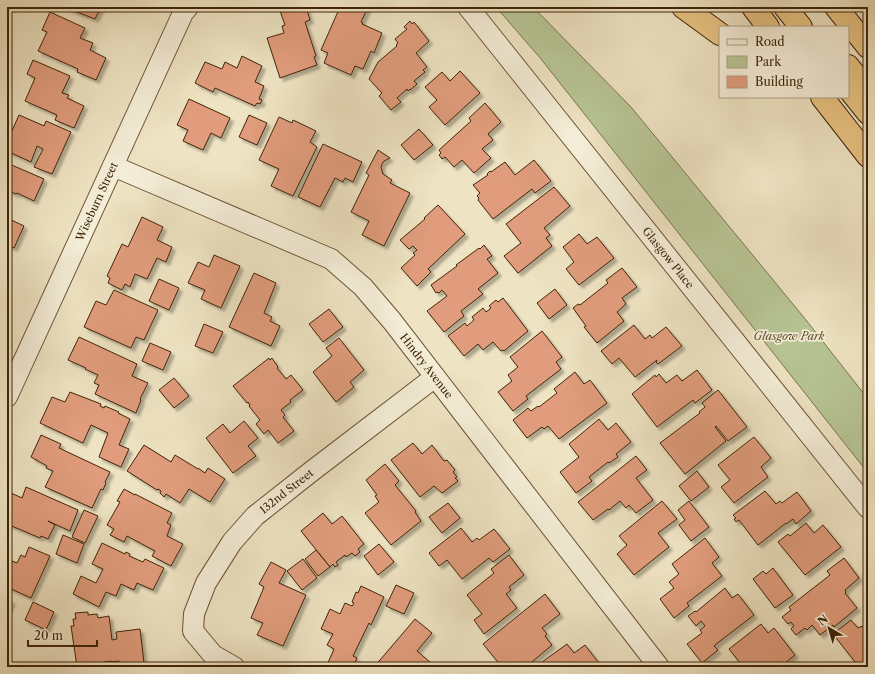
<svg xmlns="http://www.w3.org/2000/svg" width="875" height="674" font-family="'Libre Caslon Text',serif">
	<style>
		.green { fill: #b7c494; stroke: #7b744e }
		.building { fill: #e09c7b; stroke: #3f2508; filter: url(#shadow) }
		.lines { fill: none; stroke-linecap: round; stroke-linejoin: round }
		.minor-casing { stroke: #6b5436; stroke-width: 22 }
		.motorway-casing { stroke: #3f2508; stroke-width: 24 }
		.minor { stroke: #f4edd7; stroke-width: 20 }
		.motorway { stroke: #e7c281; stroke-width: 22 }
		.labels { text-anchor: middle; stroke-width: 3.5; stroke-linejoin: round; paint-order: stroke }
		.street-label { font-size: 11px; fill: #3f2508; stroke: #f4edd7 }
		.park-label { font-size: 11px; font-style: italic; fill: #5d4d2b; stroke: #f4edd7 }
	</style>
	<defs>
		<filter id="shadow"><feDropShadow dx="3.5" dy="3.5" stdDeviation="1" flood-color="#0004"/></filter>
	</defs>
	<rect width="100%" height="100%" fill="#eee3c2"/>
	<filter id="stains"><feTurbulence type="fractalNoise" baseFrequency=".005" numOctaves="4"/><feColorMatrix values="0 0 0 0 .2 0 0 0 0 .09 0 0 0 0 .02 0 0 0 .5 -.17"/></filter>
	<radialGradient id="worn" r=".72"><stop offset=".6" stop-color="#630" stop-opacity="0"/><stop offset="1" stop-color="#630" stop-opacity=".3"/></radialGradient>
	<path class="green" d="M496,7H533L631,107L806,320L868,399V473L541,59Z"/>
	<g class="building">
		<path d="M64,7H101L95,19Z"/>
		<path d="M283,7H306L310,20L305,22L316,56L314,57L317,65L280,78L267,38L284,33L282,26L285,25L279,8Z"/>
		<path d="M340,7H368L361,22L363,23L362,24L382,33L374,53L371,51L363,69L355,66L351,75L324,63L328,53L321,50Z"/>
		<path d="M50,12L85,28L80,38L93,43L90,50L106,58L96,80L77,72L78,69L38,51L47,32L42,30Z"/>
		<path d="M410,21L412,24L414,22L429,41L416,53L427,67L423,70L425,72L414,81L417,84L410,90V89L408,91L407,89L397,98L401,102L391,110L379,96L382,93L369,79L378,62L397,46L396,45L398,43L395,39L407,29L404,27Z"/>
		<path d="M242,56L262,66L255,82L264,86L259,99L262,100L260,104L257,103L255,106L215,88L213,92L195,83L205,62L222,69L225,62L237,68Z"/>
		<path d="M33,60L70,76L62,93L69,95L67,98L84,106L74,128L55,120L57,115L25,101L35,78L27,74Z"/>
		<path d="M460,71L480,93L445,125L429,107L437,100L425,87L442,72L450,81Z"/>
		<path d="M189,99L230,118L221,138L211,133L203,150L183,141L188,130L177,125Z"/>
		<path d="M485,103L501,122L488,134L493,140L482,149L491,158L474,173L462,160L454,167L445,157L442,159L439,155L441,153L439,150L471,121L469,118Z"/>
		<path d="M19,115L42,125L44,126L46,121L71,132L52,174L34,167L43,149L37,146L31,162L7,151V131L11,133Z"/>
		<path d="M249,115L267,123L257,145L239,137Z"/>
		<path d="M279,117L292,123L293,120L316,131L310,142L317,147L293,196L271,186L279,169L259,160Z"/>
		<path d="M419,129L433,145L414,160L401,145Z"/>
		<path d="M323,144L362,162L353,182L345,178L343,182L335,178L320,207L298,197Z"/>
		<path d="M378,150L390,158L384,161L382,164L381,167L383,174L392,180L390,183L410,193L384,246L362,235L369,221L351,212L369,175L366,173Z"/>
		<path d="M534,160L551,181L535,193L532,189L493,219L478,200L479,198L477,196L480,193L473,185L488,175L487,174L490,171L491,172L505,162L515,175Z"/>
		<path d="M7,163L44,179L34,201L17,193L16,194L7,190Z"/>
		<path d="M554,187L570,206L544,228L550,235L546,238L552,246L518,273L504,256L521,243L506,224Z"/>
		<path d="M438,205L465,234L428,269L431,272L417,286L401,268L415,255L413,253L417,250L413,246L409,249L400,240L425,219L424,218Z"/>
		<path d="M142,217L163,227L157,240L172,247L166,262L157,258L147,279L135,274L130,287L125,284L122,290L108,283L110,278L107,276L122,244L128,247Z"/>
		<path d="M7,218L24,226L14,248L7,245Z"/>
		<path d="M579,234L587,244L597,237L614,258L579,285L566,269L574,262L563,247Z"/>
		<path d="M484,245L492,256L487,259L498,273L478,289L483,294L461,311L464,316L444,332L427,311L447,296L442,290L439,293L437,292L436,293L431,285L457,266L456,265L479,248L480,249Z"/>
		<path d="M214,255L240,266L221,308L201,299L205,290L188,283L198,262L209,267Z"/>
		<path d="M622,268L637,287L622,298L626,304L617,312L624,321L597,343L584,327L586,326L573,308L578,304L580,305L608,283L606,280Z"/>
		<path d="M254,273L276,283L264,313L272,317L270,321L280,326L271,346L229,327Z"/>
		<path d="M159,279L179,288L169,310L149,301Z"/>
		<path d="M555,289L567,305L549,319L537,303Z"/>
		<path d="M114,290L158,310L144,340L136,337L131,348L84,327L96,301L106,305Z"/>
		<path d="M503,298L528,331L504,351L503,350L501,351L493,342L483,350L478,344L464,356L448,336L465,323L467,326L474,320L472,317L483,308L486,312L491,308L489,306L496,300L498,302Z"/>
		<path d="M329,309L343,327L323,342L309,324Z"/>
		<path d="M204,324L223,332L213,353L195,346Z"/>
		<path d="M634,325L645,339L650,335L652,338L666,327L682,346L658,364L656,362L657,360L635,377L619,358L612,364L601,351Z"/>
		<path d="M542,331L562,357L556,362L561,369L526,396L528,399L513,411L498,392L512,381L508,375L518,367L510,357Z"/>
		<path d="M79,337L137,364L132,376L148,383L140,399L141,400L136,413L95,394L99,385L94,383L98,375L85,369L86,368L68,360Z"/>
		<path d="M339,338L364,370L350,382L354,387L336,402L313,372L332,356L326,348Z"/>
		<path d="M150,343L171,352L163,370L142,361Z"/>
		<path d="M269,358L270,360L272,358L278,367L277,368L286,379L291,375L303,390L290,400L291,402L281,410L285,415L283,417L294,431L278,443L268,430L264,434L256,424L260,420L249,406L250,405L248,402L247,403L233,386Z"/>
		<path d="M697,370L712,390L695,403L693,400L657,427L632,394L655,375L656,377L659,374L666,383L677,375L682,381Z"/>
		<path d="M575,372L584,384L590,380L607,403L559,439L548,426L544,429L542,427L527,438L513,420L528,408L531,411L538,406L539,407L557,393L554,389Z"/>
		<path d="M174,378L189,396L174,408L159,390Z"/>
		<path d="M718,390L747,427L728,441L716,426L715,427L726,441L685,474L660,443L700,413L699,412L705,407L702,403Z"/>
		<path d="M70,392L101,404L100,406L104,408L105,406L119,412L118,413L130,419L119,445L129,449L121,467L99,457L108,433L91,425L83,443L40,423L52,397L65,402Z"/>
		<path d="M599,419L608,430L616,423L631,442L616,454L618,457L609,463L608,462L589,477L592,481L576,493L560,472L579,457L569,444Z"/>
		<path d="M244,421L258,438L248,446L256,456L233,473L206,438L223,424L230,433Z"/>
		<path d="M41,435L61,444L59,448L110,472L105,482L106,483L103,490L101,489L92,508L45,487L53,471L46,468L47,466L31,457Z"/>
		<path d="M754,437L771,458L761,467L768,477L734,503L721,487L730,480L718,465Z"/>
		<path d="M413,443L422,454L432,445L444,461L447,460L455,470L453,472L457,477L455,478L458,481L442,493L434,486L420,497L391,460Z"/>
		<path d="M144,445L171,462L175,455L198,469V468L205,473L208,468L225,479L210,502L189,489L180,503L166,494L164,497L160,493L161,491L158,489L157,490L127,471Z"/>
		<path d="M636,456L647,470L636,478L653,500L636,513L629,505L626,508L620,501L609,510L608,509L593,520L578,502Z"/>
		<path d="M385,464L399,481L395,485L416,511L415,512L421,521L391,545L365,513L379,502L375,496L377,495L366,480Z"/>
		<path d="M697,471L709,487L691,501L679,486Z"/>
		<path d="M26,487L78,510L70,531L48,521L55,525L48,539L41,536L40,538L7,524V496L9,492L22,498Z"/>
		<path d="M124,489L135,495V494L172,513L167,523L171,525L167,536L183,544L171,566L152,556L155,551L127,536L124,542L110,535L114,529L107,525L120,502L117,501Z"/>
		<path d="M765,491L776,504L780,501L782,503L797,492L811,511L796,524L793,519L786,524V523L758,545L739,520L736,522L734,519L736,518L733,515Z"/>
		<path d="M662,501L677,519L658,533L669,547L634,575L617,554L627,545L619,536Z"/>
		<path d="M689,501L709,527L691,541L679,525L685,520L678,510Z"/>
		<path d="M448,503L460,518L442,533L429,517Z"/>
		<path d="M84,510L98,516L85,543L72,537Z"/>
		<path d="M323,513L332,524L342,516L364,544L358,549L360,552L355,556L352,553L346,557L345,555L336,562L338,565L335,567L333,564L330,567L301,531Z"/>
		<path d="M806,523L814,533L823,525L841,547L805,575L778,542L788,534L790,536Z"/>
		<path d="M461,528L472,542L477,538L479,540L494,529L510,549L493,562L489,558L462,579L447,560L439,566L429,553Z"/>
		<path d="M63,535L84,544L77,563L56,554Z"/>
		<path d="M705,538L719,557L712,563L722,576L687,603L689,606L674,618L660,599L674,588L669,582L679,574L672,564Z"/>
		<path d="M102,543L125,554L126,552L130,554L129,556L143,562L145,559L164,568L153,590L137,583L134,590L121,584L116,596L106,592L99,607L73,594L81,576L96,583L103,569L92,564Z"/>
		<path d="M379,544L394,562L378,575L364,556Z"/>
		<path d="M29,547L50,556L31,598L7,587V559L17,563L21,555L25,557Z"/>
		<path d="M316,550L330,567L318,576L305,559Z"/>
		<path d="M509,555L524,575L509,587L511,590L506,594L517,608L484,634L474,620L482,614L467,595L494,573L491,569Z"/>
		<path d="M844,558L859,578L845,590L846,592L845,593L857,608L834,627L833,625L820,635L812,625L807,630L805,628L796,635L791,629L794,626L791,622L788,624L782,617L791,610L789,607L830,575L827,571Z"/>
		<path d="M303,559L317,578L302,590L287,571Z"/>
		<path d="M271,562L286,570L279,583L306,595L283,646L257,635L263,623L251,618L264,587L259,584Z"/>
		<path d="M773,568L793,595L775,608L753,579L763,571L766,574Z"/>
		<path d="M396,585L414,593L404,614L386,606Z"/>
		<path d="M361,586L384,597L371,625L369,623L353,656L357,658L353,667H330L327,665L334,649L327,645L333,634L321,629L330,609L340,614L345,603L352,606L354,603L352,602L356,592L358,593Z"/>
		<path d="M725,588L732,598L738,594L754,615L720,641L714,646L718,650L702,663L687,644L702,633L700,630L705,626L701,621L696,626L688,616L695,611L696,612Z"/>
		<path d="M545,594L560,614L542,628L547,634L545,636L552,645L526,667H502L483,644Z"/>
		<path d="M7,599L12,601L7,611Z"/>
		<path d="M33,602L54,612L46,630L25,620Z"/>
		<path d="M88,612V615L97,614L98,618L109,616L112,640L117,639L116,632L140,629L144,663L120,666L119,661L111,662V661L104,662L105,667H77L71,626H74L73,619H76L75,613Z"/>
		<path d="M415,619L432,633L417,651L431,663L427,667H374Z"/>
		<path d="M851,620L858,628L862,626L867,632L868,631V665L866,667H859L833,634Z"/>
		<path d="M761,624L768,633L774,628L795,655L780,667H736L740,663L729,649Z"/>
		<path d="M567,644L574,653L585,645L602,667H535Z"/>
	</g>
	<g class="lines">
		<defs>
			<g id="minor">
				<path id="s1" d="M468,7L868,508"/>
				<path id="s2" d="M113,166L331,259L363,287L392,321L659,667"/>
				<path id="s3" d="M7,397L183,13L188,7"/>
				<path id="s4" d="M234,667L213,655L193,631L194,614L206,583L232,542L255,516L312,471L435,377"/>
			</g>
			<g id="motorway">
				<path d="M683,7L720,34"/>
				<path d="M753,7L768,27"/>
				<path d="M785,7L801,27"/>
				<path d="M836,7L868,47"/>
				<path d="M848,66L868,91"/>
				<path d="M848,88L868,113"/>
				<path d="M822,97L868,156"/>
			</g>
		</defs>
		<use href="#minor" class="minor-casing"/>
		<use href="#motorway" class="motorway-casing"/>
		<use href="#minor" class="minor"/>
		<use href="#motorway" class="motorway"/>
	</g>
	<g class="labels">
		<g class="street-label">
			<text dy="4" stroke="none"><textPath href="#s3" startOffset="215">Wiseburn Street</textPath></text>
			<text dy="4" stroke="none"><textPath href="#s1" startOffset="321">Glasgow Place</textPath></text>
			<text dy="4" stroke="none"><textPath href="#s2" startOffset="381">Hindry Avenue</textPath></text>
			<text dy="4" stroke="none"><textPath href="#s4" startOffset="229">132nd Street</textPath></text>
		</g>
		<g class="park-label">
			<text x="789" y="340">Glasgow Park</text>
		</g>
	</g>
	<rect width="875" height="674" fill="none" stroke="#eee3c2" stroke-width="24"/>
	<rect x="8" y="8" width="859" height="658" fill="none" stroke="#3f2508" stroke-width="2"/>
	<rect x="12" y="12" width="851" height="650" fill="none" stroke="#3f2508"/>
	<rect x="719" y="26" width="130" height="72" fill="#f4edd7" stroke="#ac9d84"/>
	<rect x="727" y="39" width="20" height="6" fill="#f4edd7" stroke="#ac9d84"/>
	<text x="755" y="46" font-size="12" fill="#3f2508">Road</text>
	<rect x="727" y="56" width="20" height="12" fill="#b7c494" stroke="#ac9d84"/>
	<text x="755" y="66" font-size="12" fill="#3f2508">Park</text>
	<rect x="727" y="76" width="20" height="12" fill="#e09c7b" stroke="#ac9d84"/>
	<text x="755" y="86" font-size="12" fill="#3f2508">Building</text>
	<g transform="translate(829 628) rotate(322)" stroke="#f4edd7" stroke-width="3" paint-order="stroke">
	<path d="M0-3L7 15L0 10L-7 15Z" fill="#3f2508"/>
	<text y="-6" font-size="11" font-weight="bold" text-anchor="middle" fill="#3f2508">N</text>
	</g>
	<path d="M28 640v6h69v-6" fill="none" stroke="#3f2508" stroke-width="2"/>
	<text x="34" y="640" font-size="12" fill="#3f2508" stroke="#f4edd7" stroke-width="3" paint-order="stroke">20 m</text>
	<rect width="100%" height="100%" filter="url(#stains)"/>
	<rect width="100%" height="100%" fill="url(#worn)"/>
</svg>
